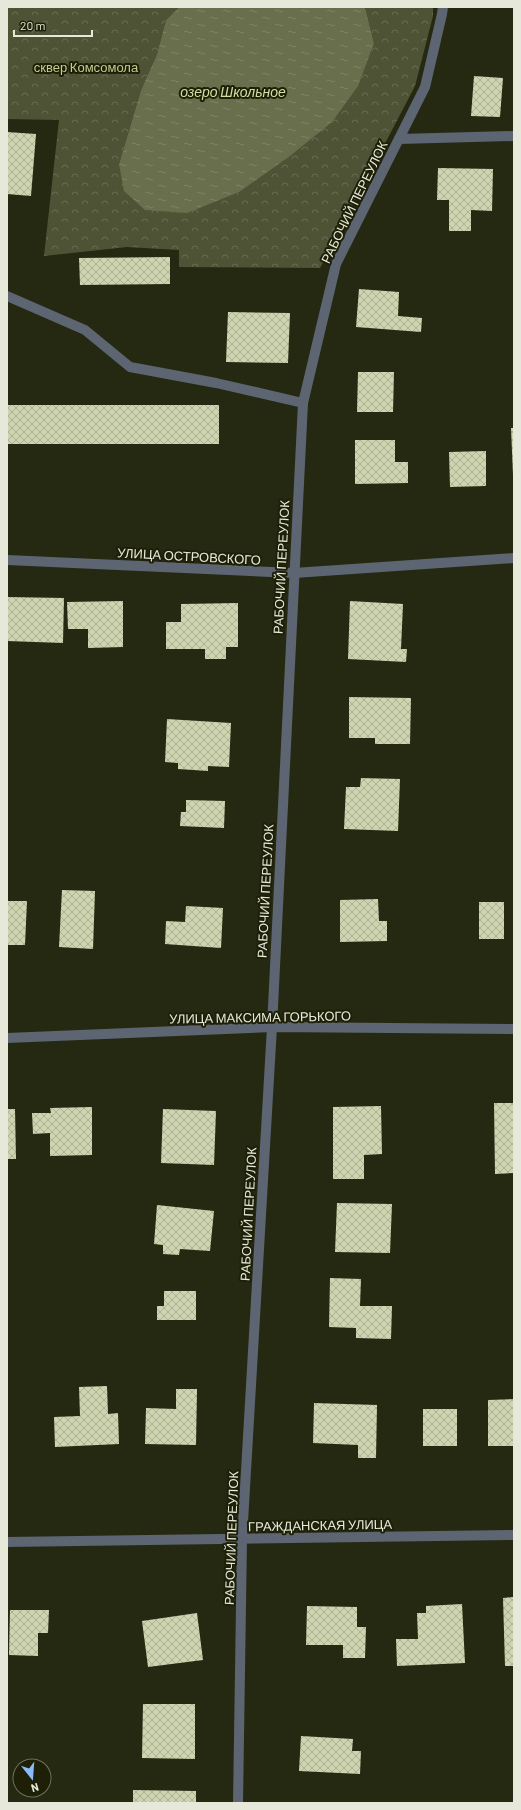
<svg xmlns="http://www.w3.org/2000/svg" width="521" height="1810" font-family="Barlow,sans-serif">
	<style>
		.park { fill: url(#park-crowns) }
		.water { fill: url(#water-ripples) }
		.building { fill: url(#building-cross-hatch) }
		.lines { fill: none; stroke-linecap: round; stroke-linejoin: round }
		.lane { stroke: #5c6571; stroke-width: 10 }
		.street { stroke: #5c6571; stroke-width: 10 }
		.labels { text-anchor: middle; stroke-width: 4; stroke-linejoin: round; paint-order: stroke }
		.park-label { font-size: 13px; fill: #c3cb90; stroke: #1d2007 }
		.street-label { font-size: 13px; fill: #e6e9da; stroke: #1d2007 }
		.water-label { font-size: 14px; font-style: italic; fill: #d5dea2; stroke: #1d2007 }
	</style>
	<defs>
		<pattern id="park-crowns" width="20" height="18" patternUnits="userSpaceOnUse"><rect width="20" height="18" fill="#4f5335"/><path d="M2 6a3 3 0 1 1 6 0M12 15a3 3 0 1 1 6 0" fill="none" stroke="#686c52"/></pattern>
		<pattern id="water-ripples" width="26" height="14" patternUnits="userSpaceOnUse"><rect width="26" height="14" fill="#696e4d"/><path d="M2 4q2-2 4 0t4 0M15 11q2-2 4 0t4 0" fill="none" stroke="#7e8366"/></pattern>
		<pattern id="building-cross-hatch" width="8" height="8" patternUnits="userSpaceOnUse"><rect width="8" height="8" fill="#ced4b0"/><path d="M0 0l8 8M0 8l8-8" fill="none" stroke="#acb094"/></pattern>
	</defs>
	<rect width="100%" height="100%" fill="#262911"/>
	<path class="park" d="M7,7H179L166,20L157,54L141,90L119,164L374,43L365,7H433V16L415,86L320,268L179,267V250L127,247L44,256L59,120L7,119Z"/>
	<path class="water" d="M179,7H365L374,43L358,86L332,122L290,156L239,192L187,213L145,210L124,191L119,164L141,90L157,54L166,20Z"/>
	<g class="building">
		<path d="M474,76L503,78L500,117L471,116Z"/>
		<path d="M7,132L36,134L31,196L7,194Z"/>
		<path d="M438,168L493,169L492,211L471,210V231H449V200H437Z"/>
		<path d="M170,257V284L80,285L79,258Z"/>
		<path d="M359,289L399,292L398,316L422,318L421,332L356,327Z"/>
		<path d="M228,312L290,313L288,363L226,362Z"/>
		<path d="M358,372H394L393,412H357Z"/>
		<rect x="7" y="405" width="212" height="39"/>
		<path d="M511,428H514V475H513Z"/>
		<path d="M355,440H395V462H408V483L355,484Z"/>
		<path d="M486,451V486L450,487L449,452Z"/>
		<path d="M7,597L64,598L63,643L7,641Z"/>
		<path d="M123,601V647L88,648V629H68L67,602Z"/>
		<path d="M350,601L403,604L401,649H407L406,662L348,659Z"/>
		<path d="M238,603V647H226V659H205V649H166V622H181V604Z"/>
		<path d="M349,697L411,698L410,744H375V738H349Z"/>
		<path d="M167,719L231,723L229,767L208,766V771L178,769V763L165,762Z"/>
		<path d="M361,778L400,779L398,831L344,829L346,787H360Z"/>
		<path d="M186,800L225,801L224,828L180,826L181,812H186Z"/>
		<path d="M62,890L95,891L93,949L59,947Z"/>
		<path d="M378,899L379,921H387V941L340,942V900Z"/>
		<path d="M7,901H27L25,945H7Z"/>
		<rect x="479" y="902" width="25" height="37"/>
		<path d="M186,906L223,908L221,948L165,944L166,921L185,922Z"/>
		<path d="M494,1103H514V1173L495,1174Z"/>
		<path d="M381,1106L382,1154L364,1155V1179H333V1107Z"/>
		<path d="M92,1107V1155L50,1156V1133L33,1134L32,1113H51L50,1108Z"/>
		<path d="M7,1109H15L16,1159H7Z"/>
		<path d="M163,1109L216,1111L214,1165L161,1163Z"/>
		<path d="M337,1203L392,1204L390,1253L335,1252Z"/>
		<path d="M157,1205L214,1211L210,1251L180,1249L179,1255L163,1254V1245L154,1244Z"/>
		<path d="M330,1278L361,1279L360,1306H392L391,1339L356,1338V1328L329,1327Z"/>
		<path d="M164,1291H196V1320H157V1306H164Z"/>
		<path d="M107,1386L108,1414L118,1413L119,1444L55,1447L54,1417L80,1416L79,1387Z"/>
		<path d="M176,1389H197L196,1445L145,1444L146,1408L176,1409Z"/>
		<path d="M514,1399V1446H488V1400Z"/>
		<path d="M314,1403L377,1405L376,1458H358V1445L313,1443Z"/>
		<rect x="423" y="1409" width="34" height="37"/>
		<path d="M514,1597V1666H505L503,1598Z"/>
		<path d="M462,1604L465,1663L397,1666L396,1639H418L417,1613H426V1606Z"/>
		<path d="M307,1606L357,1607V1627H366L365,1658H343V1645H306Z"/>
		<path d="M10,1610H49L48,1633H38V1656L9,1655Z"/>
		<path d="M197,1613L203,1660L148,1667L142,1621Z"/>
		<path d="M143,1704H195V1759L142,1758Z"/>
		<path d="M301,1736L353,1739L352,1751H361L360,1774L299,1771Z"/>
		<path d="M133,1790L196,1791V1803H133Z"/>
	</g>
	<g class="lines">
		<path class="lane" d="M7,296L85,330L130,367L216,383L303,403"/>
		<g class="street">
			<path d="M399,139L514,136"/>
			<path d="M7,560L294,573L514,558"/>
			<path d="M7,1038L272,1027L514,1029"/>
			<path d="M7,1542L514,1535"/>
			<path d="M238,1803L242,1539L272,1027L303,403L336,264L425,87L442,14L443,7"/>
		</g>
	</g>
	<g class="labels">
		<g class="park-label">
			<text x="86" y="72">сквер Комсомола</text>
		</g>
		<g class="street-label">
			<text transform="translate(354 202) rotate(-64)" y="5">РАБОЧИЙ ПЕРЕУЛОК</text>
			<text transform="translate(189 556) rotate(3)" y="5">УЛИЦА ОСТРОВСКОГО</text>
			<text transform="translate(281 567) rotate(-87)" y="5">РАБОЧИЙ ПЕРЕУЛОК</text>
			<text transform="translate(265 891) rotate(-87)" y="5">РАБОЧИЙ ПЕРЕУЛОК</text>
			<text transform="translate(260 1017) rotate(-1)" y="5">УЛИЦА МАКСИМА ГОРЬКОГО</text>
			<text transform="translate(248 1214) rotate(-87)" y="5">РАБОЧИЙ ПЕРЕУЛОК</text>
			<text transform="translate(320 1525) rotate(-1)" y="5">ГРАЖДАНСКАЯ УЛИЦА</text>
			<text transform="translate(231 1538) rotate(-88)" y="5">РАБОЧИЙ ПЕРЕУЛОК</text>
		</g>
		<g class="water-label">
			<text x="233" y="97">озеро Школьное</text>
		</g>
	</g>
	<rect width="521" height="1810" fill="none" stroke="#e6e9da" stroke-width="16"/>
	<g transform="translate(32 1778) rotate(163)"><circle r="19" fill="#1d2007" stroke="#6d705b"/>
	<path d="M0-3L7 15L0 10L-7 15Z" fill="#8bbafc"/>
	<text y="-6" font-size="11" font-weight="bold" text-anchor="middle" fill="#e6e9da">N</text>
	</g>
	<path d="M14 30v6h78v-6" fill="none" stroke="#e6e9da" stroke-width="2"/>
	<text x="20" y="30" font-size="12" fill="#e6e9da" stroke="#1d2007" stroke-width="3" paint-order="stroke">20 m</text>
</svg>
